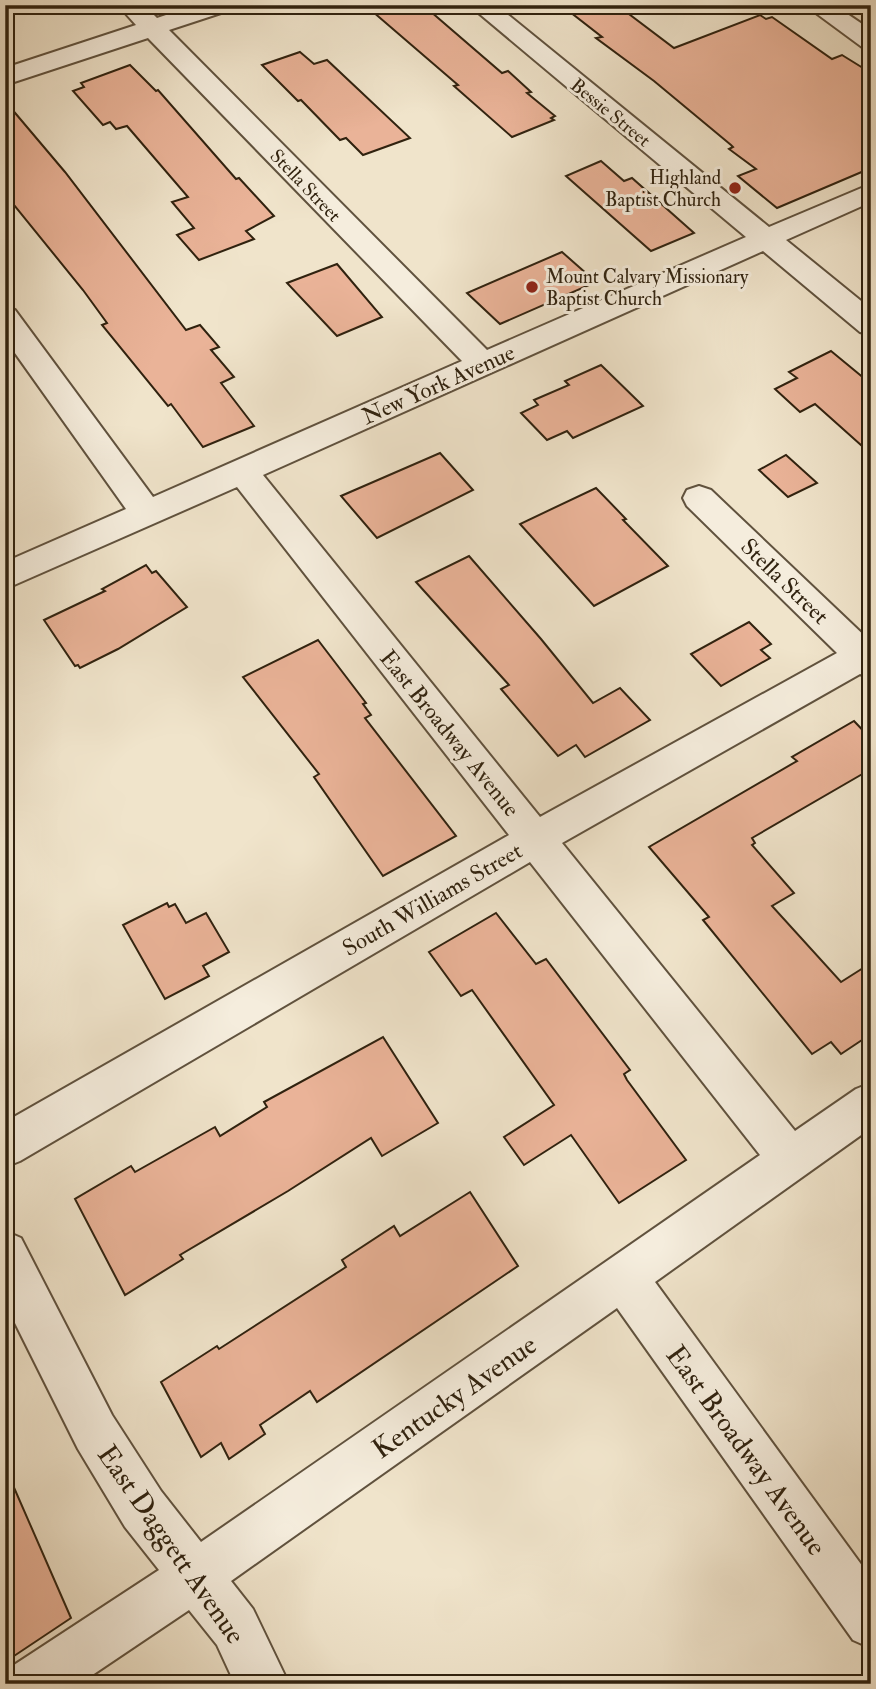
<svg xmlns="http://www.w3.org/2000/svg" width="876" height="1689" font-family="'IM FELL Double Pica',serif">
	<style>
		.building { fill: #eab398; stroke: #30220f; stroke-width: 2 }
		.lines { fill: none; stroke-linecap: round; stroke-linejoin: round }
		.minor-casing { stroke: #60523e; stroke-width: 4 }
		.minor { fill: #f5eddd; fill-rule: evenodd }
		.poi-dot { fill: #8f2418; stroke: #f5eddd; stroke-width: 2.5 }
		.labels { text-anchor: middle; stroke-width: 6; stroke-linejoin: round; paint-order: stroke }
		.far-street-label { font-size: 19px; fill: #30220f; stroke: #f5eddd }
		.far-poi-label { font-size: 19px; fill: #30220f; stroke: #f5eddd; text-anchor: end }
		.street-label { font-size: 23px; fill: #30220f; stroke: #f5eddd }
		.near-street-label { font-size: 28px; fill: #30220f; stroke: #f5eddd }
	</style>
	<rect width="100%" height="100%" fill="#f0e4cb"/>
	<filter id="stains"><feTurbulence type="fractalNoise" baseFrequency=".00286" numOctaves="4"/><feColorMatrix values="0 0 0 0 .2 0 0 0 0 .09 0 0 0 0 .02 0 0 0 .5 -.17"/></filter>
	<radialGradient id="worn" r=".72"><stop offset=".6" stop-color="#630" stop-opacity="0"/><stop offset="1" stop-color="#630" stop-opacity=".3"/></radialGradient>
	<g class="building">
		<path d="M365,5H423L502,73L508,71L531,92L527,93L555,116L551,118L554,120L512,137L454,86L458,85Z"/>
		<path d="M561,5H617L674,48L760,15L766,19L772,17L832,59L842,55L871,73V168L777,208L738,176L756,169L729,149L733,147L731,145L654,81L596,38L602,37Z"/>
		<path d="M300,52L314,64L327,60L410,138L363,155L346,138L340,140L301,100L298,101L262,65Z"/>
		<path d="M130,65L156,91L158,90L236,179L239,178L274,216L246,231L254,239L199,260L177,235L194,228L172,202L188,197L127,126L116,129L110,122L103,125L73,91L84,87L81,83Z"/>
		<path d="M5,101L65,172L186,330L200,325L219,347L211,350L234,377L221,383L254,426L203,447L171,404L168,406L102,325L107,323L83,290L5,194Z"/>
		<path d="M601,161L624,181L632,178L694,233L651,251L566,176Z"/>
		<path d="M562,252L596,282L500,324L467,293Z"/>
		<path d="M337,264L382,317L337,336L287,283Z"/>
		<path d="M831,351L871,384V454L815,404L800,412L775,389L797,378L789,372Z"/>
		<path d="M601,365L643,406L573,438L567,431L547,440L521,413L538,405L534,400L569,385L565,381Z"/>
		<path d="M440,453L473,490L377,538L341,496Z"/>
		<path d="M786,455L817,483L788,497L759,470Z"/>
		<path d="M596,488L626,519L623,520L668,566L594,606L520,524Z"/>
		<path d="M469,556L541,639L593,703L620,688L650,720L585,757L576,745L558,756L501,689L509,685L416,582Z"/>
		<path d="M146,565L152,573L156,571L187,607L118,649L80,668L78,665L75,666L44,620L105,591L102,589Z"/>
		<path d="M749,622L771,644L761,650L770,658L721,686L691,654Z"/>
		<path d="M318,640L366,703L363,704L371,715L365,718L456,836L383,876L314,777L319,774L243,677Z"/>
		<path d="M854,721L871,739V769L752,838L755,843L752,845L794,893L772,906L841,982L871,963V1034L841,1054L831,1042L812,1054L703,920L709,917L649,847L797,761L792,757Z"/>
		<path d="M167,903L169,907L175,904L186,923L206,913L229,952L203,966L209,976L165,999L123,925Z"/>
		<path d="M496,913L536,964L546,959L630,1070L624,1074L627,1080L686,1160L619,1203L571,1135L524,1165L504,1137L554,1105L472,990L461,996L429,952Z"/>
		<path d="M383,1037L438,1123L382,1156L371,1138L288,1191L180,1255L183,1259L125,1295L75,1199L131,1166L135,1172L215,1127L220,1136L267,1107L264,1102Z"/>
		<path d="M470,1192L518,1266L317,1402L310,1391L260,1425L265,1434L229,1459L221,1443L201,1457L161,1382L217,1346L219,1349L346,1267L342,1260L394,1226L400,1236Z"/>
		<path d="M5,1467L71,1618L5,1662Z"/>
	</g>
	<g class="lines">
		<defs>
			<g id="minor">
				<path d="M118,5H144L157,18L196,5H233L230,10L169,30L487,350L746,237L469,5H496L769,227L871,184V202L786,240L871,309V335L860,332L763,251L263,475L540,817L837,653L687,506L683,498L687,490L699,486L711,490L871,642V678L860,674L562,843L795,1131L856,1089L871,1083V1128L655,1282L871,1578V1648L853,1640L617,1308L231,1581L253,1609L289,1684H235L217,1645L189,1610L79,1684H7L14,1665L159,1570L125,1527L78,1449L5,1303V1231L21,1238L112,1415L161,1491L201,1542L760,1155L530,862L20,1161L5,1167V1122L509,835L237,487L5,589V562L126,509L5,339V307L15,310L153,497L462,361L148,38L5,85V68L136,25Z"/>
				<path d="M805,5H834L871,30V49L862,47Z"/>
			</g>
		</defs>
		<use href="#minor" class="minor-casing"/>
		<use href="#minor" class="minor"/>
	</g>
	<g class="poi-dot">
		<circle cx="735" cy="188" r="7"/>
		<circle cx="532" cy="287" r="7"/>
	</g>
	<g class="labels">
		<g class="far-street-label">
			<text transform="translate(611 112) rotate(39)" y="7">Bessie Street</text>
			<text transform="translate(306 185) rotate(46)" y="7">Stella Street</text>
		</g>
		<g class="far-poi-label">
			<text x="721" y="184">Highland<tspan x="721" dy="22">Baptist Church</tspan></text>
			<text x="546" y="283" text-anchor="start">Mount Calvary Missionary<tspan x="546" dy="22">Baptist Church</tspan></text>
		</g>
		<g class="street-label">
			<text transform="translate(438 384) rotate(-24)" y="8">New York Avenue</text>
			<text transform="translate(785 581) rotate(44)" y="8">Stella Street</text>
			<text transform="translate(450 733) rotate(51)" y="8">East Broadway Avenue</text>
			<text transform="translate(432 899) rotate(-30)" y="8">South Williams Street</text>
		</g>
		<g class="near-street-label">
			<text transform="translate(454 1396) rotate(-35)" y="10">Kentucky Avenue</text>
			<text transform="translate(747 1450) rotate(54)" y="10">East Broadway Avenue</text>
			<text transform="translate(172 1544) rotate(55)" y="10">East Daggett Avenue</text>
		</g>
	</g>
	<rect width="876" height="1689" fill="none" stroke="#f0e4cb" stroke-width="28"/>
	<rect x="7" y="7" width="862" height="1675" fill="none" stroke="#30220f" stroke-width="3.5"/>
	<rect x="14" y="14" width="848" height="1661" fill="none" stroke="#30220f" stroke-width="2"/>
	<rect width="100%" height="100%" filter="url(#stains)"/>
	<rect width="100%" height="100%" fill="url(#worn)"/>
</svg>
